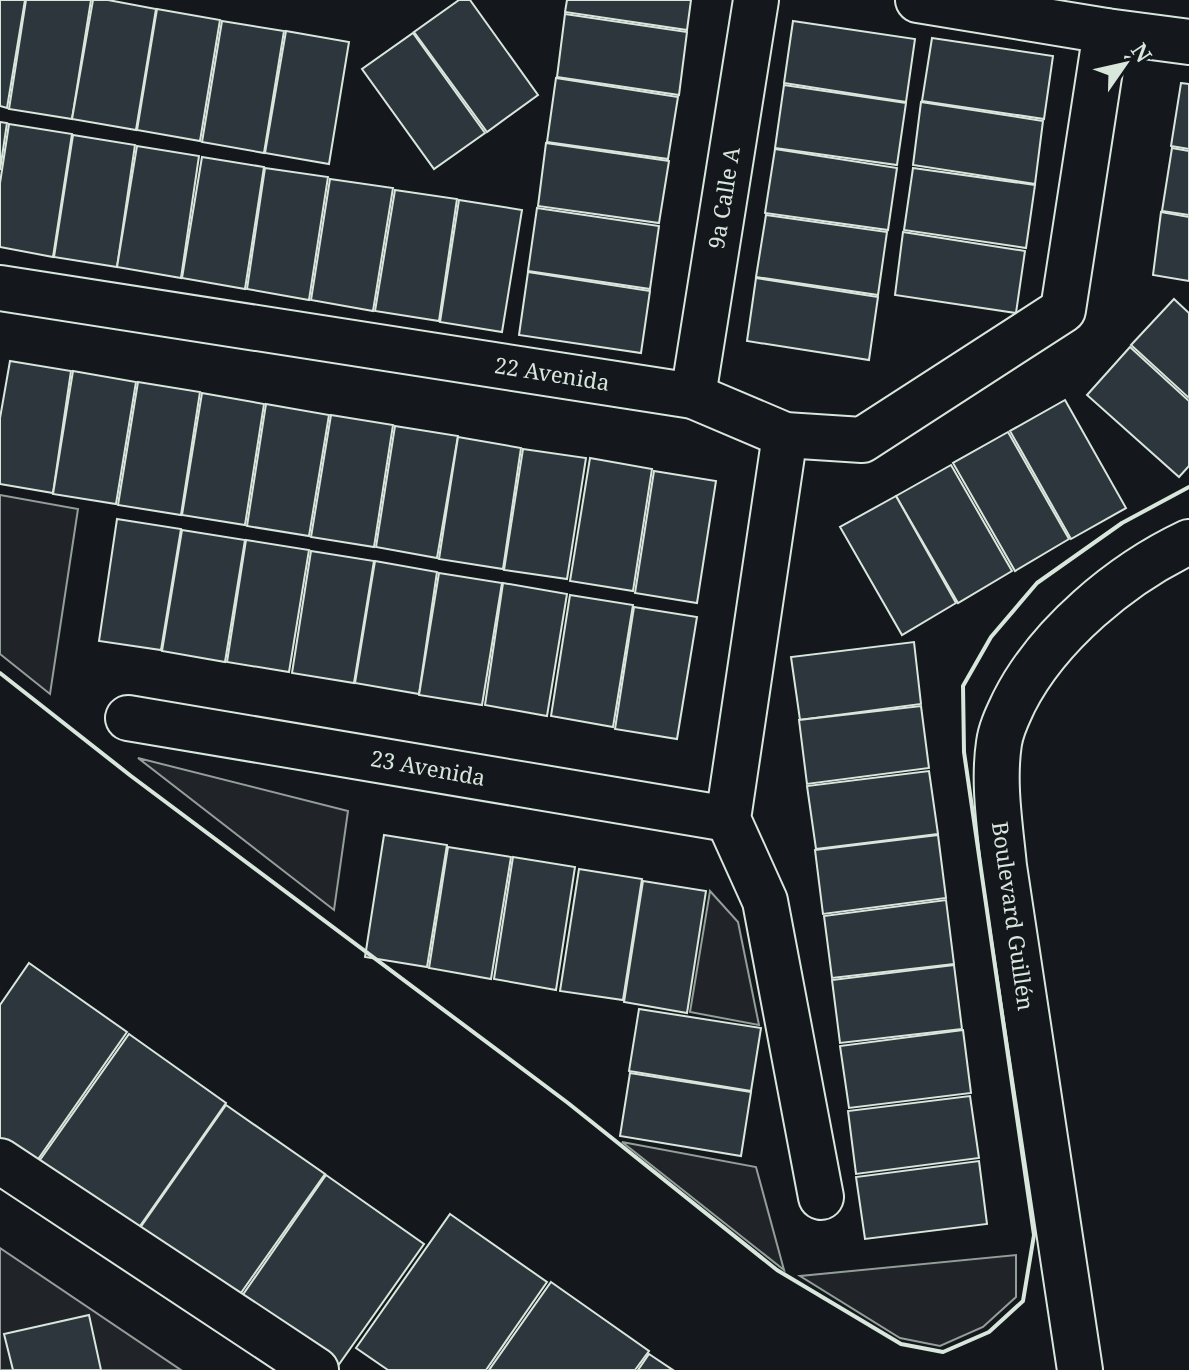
<svg xmlns="http://www.w3.org/2000/svg" width="1189" height="1370" font-family="'Noto Serif',serif">
	<style>
		.green { fill: #202428; stroke: #939e99; stroke-width: 2 }
		.building { fill: #2c363c; stroke: #d8e6dc; stroke-width: 2 }
		.lines { fill: none; stroke-linecap: round; stroke-linejoin: round }
		.minor-casing { stroke: #d8e6dc; stroke-width: 48 }
		.major-casing { stroke: #d8e6dc; stroke-width: 48 }
		.minor { stroke: #14181c; stroke-width: 44 }
		.major { stroke: #14181c; stroke-width: 44 }
		.wall { stroke: #d8e6dc; stroke-width: 4 }
		.labels { text-anchor: middle; stroke-width: 6; stroke-linejoin: round; paint-order: stroke }
		.street-label { font-size: 22px; fill: #d8e6dc; stroke: #14181c }
	</style>
	<rect width="100%" height="100%" fill="#14181c"/>
	<g class="green">
		<path d="M0,495L78,509L50,694L0,654Z"/>
		<path d="M138,758L348,811L334,910Z"/>
		<path d="M710,891L738,922L759,1025L690,1012Z"/>
		<path d="M622,1142L756,1167L784,1270Z"/>
		<path d="M0,1248L181,1370H0Z"/>
		<path d="M1016,1255V1297L983,1327L940,1346L900,1338L800,1276Z"/>
	</g>
	<g class="building">
		<path d="M0,0H25L7,108L0,106Z"/>
		<path d="M26,0H91L72,119L9,109Z"/>
		<path d="M93,0H108L156,9L136,130L72,119Z"/>
		<path d="M459,0H470L538,95L487,132L414,32Z"/>
		<path d="M567,0H691L687,30L565,12Z"/>
		<path d="M157,9L220,20L200,141L137,130Z"/>
		<path d="M565,14L687,32L679,95L557,77Z"/>
		<path d="M222,21L284,31L264,153L202,142Z"/>
		<path d="M793,21L915,39L906,102L784,83Z"/>
		<path d="M286,31L349,42L329,164L265,153Z"/>
		<path d="M413,33L485,133L434,169L362,69Z"/>
		<path d="M932,38L1053,56L1044,119L922,101Z"/>
		<path d="M556,78L678,97L668,159L547,142Z"/>
		<path d="M1181,83L1189,84V149L1171,146Z"/>
		<path d="M784,85L906,103L897,165L775,148Z"/>
		<path d="M921,102L1043,121L1035,184L913,165Z"/>
		<path d="M0,122L7,123L0,170Z"/>
		<path d="M9,124L72,134L53,257L0,247V183Z"/>
		<path d="M73,135L135,145L117,267L54,257Z"/>
		<path d="M546,143L669,161L659,223L538,206Z"/>
		<path d="M137,146L199,156L181,278L117,267Z"/>
		<path d="M1172,148L1189,151V215L1162,211Z"/>
		<path d="M775,149L897,168L888,230L765,213Z"/>
		<path d="M202,157L264,167L245,289L182,278Z"/>
		<path d="M265,168L328,177L309,300L247,289Z"/>
		<path d="M913,168L1035,185L1026,248L904,230Z"/>
		<path d="M330,179L393,188L373,311L311,300Z"/>
		<path d="M395,190L457,199L439,321L375,311Z"/>
		<path d="M459,200L522,210L502,332L440,322Z"/>
		<path d="M537,208L659,226L650,289L528,271Z"/>
		<path d="M1161,212L1189,217V281L1153,275Z"/>
		<path d="M766,215L887,232L878,295L756,277Z"/>
		<path d="M903,232L1025,251L1016,313L895,295Z"/>
		<path d="M528,272L650,291L641,353L519,335Z"/>
		<path d="M756,278L878,297L869,360L747,341Z"/>
		<path d="M1174,299L1189,313V398L1131,345Z"/>
		<path d="M1130,347L1189,401V466L1179,477L1087,395Z"/>
		<path d="M10,361L71,371L53,493L0,484V418Z"/>
		<path d="M73,371L136,382L116,504L53,494Z"/>
		<path d="M138,382L200,392L181,515L118,505Z"/>
		<path d="M202,393L264,404L245,525L182,515Z"/>
		<path d="M1065,400L1126,508L1071,539L1010,431Z"/>
		<path d="M266,404L329,415L309,536L247,526Z"/>
		<path d="M331,415L393,425L374,547L311,537Z"/>
		<path d="M395,426L458,436L437,558L376,547Z"/>
		<path d="M1008,432L1069,539L1015,571L953,463Z"/>
		<path d="M458,437L521,448L503,569L439,559Z"/>
		<path d="M523,449L586,458L567,579L504,570Z"/>
		<path d="M590,458L652,469L633,591L570,581Z"/>
		<path d="M951,465L1012,571L958,603L896,496Z"/>
		<path d="M654,471L716,481L697,603L635,593Z"/>
		<path d="M896,496L956,603L902,635L840,527Z"/>
		<path d="M117,519L181,529L161,650L99,641Z"/>
		<path d="M182,530L245,540L225,662L162,651Z"/>
		<path d="M246,540L309,550L289,672L227,662Z"/>
		<path d="M311,551L374,561L354,683L292,673Z"/>
		<path d="M375,561L437,572L419,694L355,683Z"/>
		<path d="M439,573L502,583L482,705L419,695Z"/>
		<path d="M503,583L567,594L547,716L485,705Z"/>
		<path d="M570,595L633,605L613,727L551,716Z"/>
		<path d="M634,607L697,617L677,739L615,729Z"/>
		<path d="M914,642L921,704L800,720L791,657Z"/>
		<path d="M921,706L929,768L807,784L799,720Z"/>
		<path d="M929,771L938,834L816,849L807,786Z"/>
		<path d="M384,835L447,845L427,967L365,957Z"/>
		<path d="M938,835L946,898L823,914L815,850Z"/>
		<path d="M448,847L511,857L491,979L429,968Z"/>
		<path d="M513,857L575,867L556,990L494,979Z"/>
		<path d="M579,869L642,879L623,1000L560,991Z"/>
		<path d="M643,881L706,891L687,1013L624,1002Z"/>
		<path d="M946,900L954,964L832,978L824,916Z"/>
		<path d="M29,963L127,1032L34,1165L0,1141V1005Z"/>
		<path d="M954,965L962,1029L840,1043L832,980Z"/>
		<path d="M639,1009L761,1028L751,1091L629,1071Z"/>
		<path d="M963,1030L971,1093L849,1108L840,1046Z"/>
		<path d="M129,1034L226,1103L133,1236L35,1167Z"/>
		<path d="M630,1073L751,1092L741,1156L620,1136Z"/>
		<path d="M970,1096L979,1158L856,1174L848,1111Z"/>
		<path d="M226,1105L325,1174L231,1307L133,1238Z"/>
		<path d="M979,1161L987,1224L865,1239L856,1177Z"/>
		<path d="M326,1175L424,1244L335,1370L233,1309Z"/>
		<path d="M450,1214L547,1282L486,1370H388L356,1348Z"/>
		<path d="M551,1282L649,1351L635,1370H489Z"/>
		<path d="M89,1315L101,1370H13L4,1334Z"/>
		<path d="M649,1354L673,1370H638Z"/>
	</g>
	<g class="lines">
		<defs>
			<g id="minor">
				<path d="M918,0L1106,31L1189,42"/>
				<path d="M0,288L693,396L785,435L862,440L1063,310L1106,31"/>
				<path d="M693,396L756,0"/>
				<path d="M785,435L728,819L765,901L821,1197"/>
				<path d="M128,718L728,819"/>
				<path d="M0,1161L316,1370"/>
			</g>
			<path id="major" d="M1080,1370L1004,866C1000,825 993,783 999,743C1001,728 1008,715 1014,702C1048,635 1121,574 1189,542"/>
		</defs>
		<use href="#minor" class="minor-casing"/>
		<use href="#major" class="major-casing"/>
		<use href="#minor" class="minor"/>
		<use href="#major" class="major"/>
		<path class="wall" d="M0,673L131,776L568,1103L777,1270L901,1344L943,1352L989,1332L1023,1301L1034,1235L964,752L963,686L991,637L1037,583L1122,523L1189,487"/>
	</g>
	<g class="labels">
		<g class="street-label">
			<text transform="translate(724 198) rotate(-81)" y="8">9a Calle A</text>
			<text transform="translate(552 374) rotate(9)" y="8">22 Avenida</text>
			<text transform="translate(428 768) rotate(10)" y="8">23 Avenida</text>
			<text transform="translate(1013 916) rotate(82)" y="8">Boulevard Guillén</text>
		</g>
	</g>
	<g transform="translate(1125 64) rotate(56)" stroke="#14181c" stroke-width="6" paint-order="stroke">
	<path d="M0-6L14 30L0 20L-14 30Z" fill="#d8e6dc"/>
	<text y="-12" font-size="22" font-weight="bold" text-anchor="middle" fill="#d8e6dc">N</text>
	</g>
</svg>
